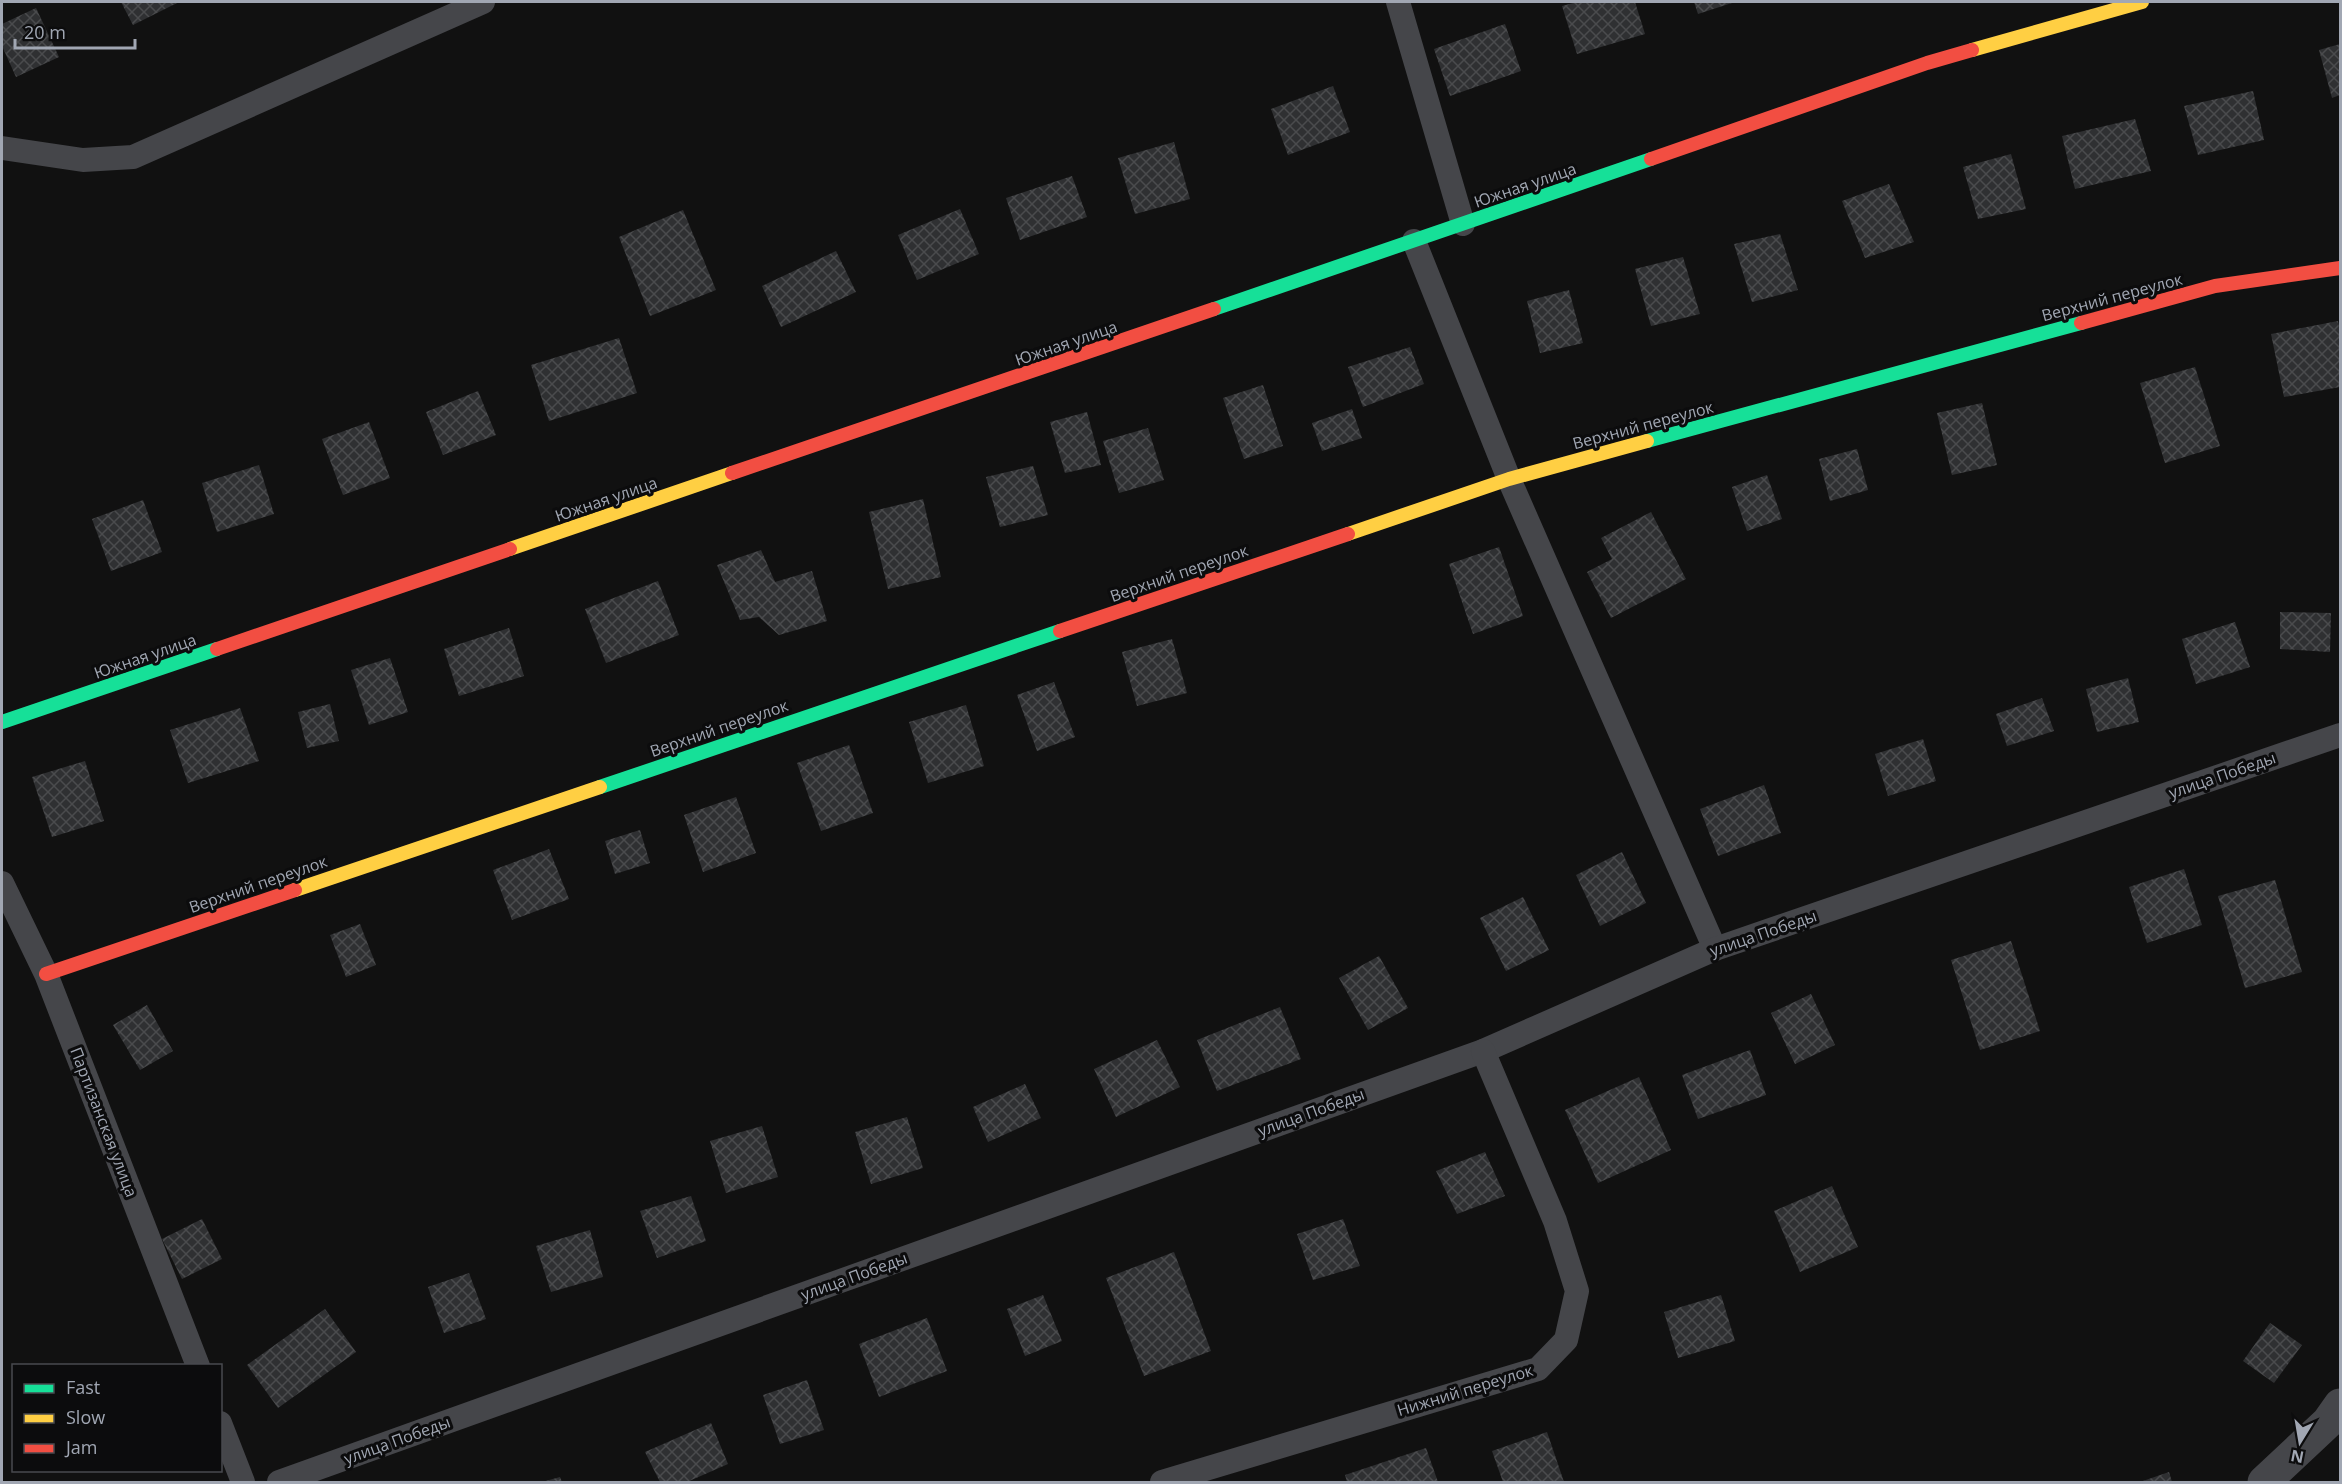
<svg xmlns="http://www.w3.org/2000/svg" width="2342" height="1484" font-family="'Open Sans',sans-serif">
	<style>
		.building { fill: url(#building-cross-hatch) }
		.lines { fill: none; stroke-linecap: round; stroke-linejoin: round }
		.lane { stroke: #45464a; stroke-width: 24 }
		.street { stroke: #45464a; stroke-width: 33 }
		.fast { stroke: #16e098; stroke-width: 14 }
		.slow { stroke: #ffcf43; stroke-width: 14 }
		.jam { stroke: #f24e42; stroke-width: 14 }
		.labels { text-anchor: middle; stroke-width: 6; stroke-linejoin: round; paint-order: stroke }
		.street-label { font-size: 16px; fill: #a1a7b3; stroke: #0c0c0d }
	</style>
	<defs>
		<pattern id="building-cross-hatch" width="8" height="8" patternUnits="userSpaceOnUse" patternTransform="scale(1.5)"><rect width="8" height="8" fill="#2f3032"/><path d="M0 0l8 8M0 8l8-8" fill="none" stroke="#4a4b4d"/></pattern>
	</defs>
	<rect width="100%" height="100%" fill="#111"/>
	<g class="building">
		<path d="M121,2H179L133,25Z"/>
		<path d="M1577,2H1635L1645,34L1577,54L1562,6Z"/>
		<path d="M1694,2H1735L1698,14Z"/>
		<path d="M36,8L59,57L16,77L2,46V24Z"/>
		<path d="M1505,24L1521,71L1450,96L1434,49Z"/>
		<path d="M2340,44V95L2332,98L2319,50Z"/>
		<path d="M1333,86L1350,132L1288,155L1271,109Z"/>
		<path d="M2253,91L2264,140L2198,155L2184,106Z"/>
		<path d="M2135,119L2151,171L2075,189L2062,136Z"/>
		<path d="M1174,142L1190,199L1135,214L1118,158Z"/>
		<path d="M2011,154L2026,209L1978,219L1963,167Z"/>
		<path d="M1072,176L1087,217L1020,240L1006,198Z"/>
		<path d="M1889,184L1914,242L1865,258L1842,201Z"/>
		<path d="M960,209L979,254L917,280L898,235Z"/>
		<path d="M683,210L716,290L650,316L619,237Z"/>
		<path d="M1780,234L1798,290L1752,302L1734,244Z"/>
		<path d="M836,251L856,292L781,327L762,286Z"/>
		<path d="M1683,257L1700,314L1651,326L1635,269Z"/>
		<path d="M1569,290L1583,343L1540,353L1527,301Z"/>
		<path d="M2338,321L2340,333V387L2284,397L2271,334Z"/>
		<path d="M619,338L637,393L549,421L531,365Z"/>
		<path d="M1410,347L1424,384L1363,407L1348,367Z"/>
		<path d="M2195,367L2220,446L2165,463L2140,383Z"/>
		<path d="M1263,385L1283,446L1244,459L1223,398Z"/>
		<path d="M478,391L496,435L443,455L426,412Z"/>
		<path d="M1982,403L1997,465L1952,475L1937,413Z"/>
		<path d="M1352,409L1362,438L1322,451L1312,423Z"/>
		<path d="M1087,412L1101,465L1065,473L1050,422Z"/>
		<path d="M369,422L390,478L343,495L322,439Z"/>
		<path d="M1148,428L1164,480L1119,493L1103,441Z"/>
		<path d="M1857,449L1868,490L1830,501L1819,459Z"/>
		<path d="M259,465L274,514L217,532L202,483Z"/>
		<path d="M1033,466L1048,515L1000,527L986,477Z"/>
		<path d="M1767,475L1782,519L1747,531L1732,487Z"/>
		<path d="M923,499L941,577L888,589L869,512Z"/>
		<path d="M143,500L162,552L111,571L92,519Z"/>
		<path d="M1651,512L1686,579L1611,618L1587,572L1612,559L1601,538Z"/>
		<path d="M1499,547L1523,616L1473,634L1449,564Z"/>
		<path d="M761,550L775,582L812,571L827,621L779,635L759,617L740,620L717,565Z"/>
		<path d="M658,581L679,635L606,663L585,609Z"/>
		<path d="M2280,612L2331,613L2330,652L2280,649Z"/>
		<path d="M2235,622L2250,667L2196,684L2182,639Z"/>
		<path d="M509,628L524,676L459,696L444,649Z"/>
		<path d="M1172,639L1187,693L1137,706L1122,652Z"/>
		<path d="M390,658L408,712L369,725L351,670Z"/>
		<path d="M2128,678L2139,722L2097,732L2086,689Z"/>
		<path d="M1054,682L1075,737L1037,751L1017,695Z"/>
		<path d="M2042,698L2054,731L2007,746L1996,714Z"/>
		<path d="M330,704L339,741L307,748L298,712Z"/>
		<path d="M966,705L984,766L928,783L909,722Z"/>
		<path d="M240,708L259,761L188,783L170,730Z"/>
		<path d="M1923,739L1936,781L1888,796L1875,754Z"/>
		<path d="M849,745L873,813L821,831L797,763Z"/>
		<path d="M85,761L104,821L52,837L32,777Z"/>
		<path d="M1764,785L1781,833L1718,856L1700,809Z"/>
		<path d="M736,797L756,853L703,872L684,815Z"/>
		<path d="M640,830L650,863L615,874L605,841Z"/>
		<path d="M549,849L569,899L512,920L493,870Z"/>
		<path d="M1622,852L1646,903L1600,926L1576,875Z"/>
		<path d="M2184,869L2202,925L2147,943L2129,887Z"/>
		<path d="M2275,880L2302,972L2245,988L2218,896Z"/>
		<path d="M1523,897L1549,950L1506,971L1480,918Z"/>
		<path d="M360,924L376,965L346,977L330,935Z"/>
		<path d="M2011,941L2040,1031L1980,1050L1951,960Z"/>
		<path d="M1379,956L1408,1008L1368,1030L1339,978Z"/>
		<path d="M1811,994L1835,1045L1795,1064L1771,1013Z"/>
		<path d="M147,1005L173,1051L140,1070L113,1025Z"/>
		<path d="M1280,1007L1301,1059L1217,1091L1197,1040Z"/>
		<path d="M1157,1040L1180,1087L1116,1117L1094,1069Z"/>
		<path d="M1750,1050L1766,1095L1698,1119L1682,1075Z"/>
		<path d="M1639,1077L1671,1150L1598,1183L1565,1110Z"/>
		<path d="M1025,1084L1041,1118L988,1142L973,1107Z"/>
		<path d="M907,1117L923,1168L871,1184L855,1132Z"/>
		<path d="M762,1126L778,1177L726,1193L710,1141Z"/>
		<path d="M1485,1152L1505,1196L1457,1214L1436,1171Z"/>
		<path d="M1832,1186L1858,1247L1800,1272L1774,1211Z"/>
		<path d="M691,1196L706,1241L657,1258L640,1211Z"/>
		<path d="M202,1219L222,1259L182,1279L162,1239Z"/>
		<path d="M1343,1219L1360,1266L1313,1280L1297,1234Z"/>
		<path d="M590,1230L603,1277L551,1292L536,1246Z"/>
		<path d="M1174,1252L1211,1351L1144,1376L1106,1278Z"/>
		<path d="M469,1273L486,1319L444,1333L428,1287Z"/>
		<path d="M1043,1295L1062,1341L1025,1356L1007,1309Z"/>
		<path d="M1721,1295L1735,1341L1678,1358L1664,1312Z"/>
		<path d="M325,1309L356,1352L278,1408L247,1365Z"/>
		<path d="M927,1318L947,1371L879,1397L859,1344Z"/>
		<path d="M2270,1323L2302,1345L2274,1383L2243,1361Z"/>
		<path d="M807,1380L824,1430L780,1444L763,1395Z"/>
		<path d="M711,1423L728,1464L687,1482H660L645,1452Z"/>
		<path d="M1547,1432L1564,1482H1503L1492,1451Z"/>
		<path d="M1426,1448L1438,1482H1347L1345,1475Z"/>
		<path d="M2169,1472L2172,1482H2140Z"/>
		<path d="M560,1477L562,1482H542Z"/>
	</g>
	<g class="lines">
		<g class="lane">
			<path d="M1398,2L1463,224"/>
			<path d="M2,148L83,160L133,157L483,2"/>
			<path d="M1414,241L1509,479L1715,949"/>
			<path d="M2,883L46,974L198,1366"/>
			<path d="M220,1423L243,1482"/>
			<path d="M279,1482L1483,1051L1715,949L2340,735"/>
			<path d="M1162,1482L1538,1369L1566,1340L1577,1291L1555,1221L1483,1051"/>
		</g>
		<path class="street" d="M2264,1482L2328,1422L2340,1405"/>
		<g class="fast">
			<path d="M1214,309L1651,159"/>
			<path d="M1647,441L2081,323"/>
			<path d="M2,722L217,649"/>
			<path d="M600,787L1060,631"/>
		</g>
		<g class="slow">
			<path d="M1972,50L2142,2"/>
			<path d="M1348,534L1509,479L1647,441"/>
			<path d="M510,549L732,473"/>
			<path d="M295,890L600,787"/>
		</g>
		<g class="jam">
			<path d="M1651,159L1927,63L1972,50"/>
			<path d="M2081,323L2215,286L2340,268"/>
			<path d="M732,473L1214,309"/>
			<path d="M1060,631L1348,534"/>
			<path d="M217,649L510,549"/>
			<path d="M46,974L295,890"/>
		</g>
	</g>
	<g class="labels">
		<g class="street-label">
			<text transform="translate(1525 185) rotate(-19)" y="6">Южная улица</text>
			<text transform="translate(2112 297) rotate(-15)" y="6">Верхний переулок</text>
			<text transform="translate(1066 343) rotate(-19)" y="6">Южная улица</text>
			<text transform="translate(1643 425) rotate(-15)" y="6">Верхний переулок</text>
			<text transform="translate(606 499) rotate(-19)" y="6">Южная улица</text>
			<text transform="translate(1179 573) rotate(-19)" y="6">Верхний переулок</text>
			<text transform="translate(145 656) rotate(-19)" y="6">Южная улица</text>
			<text transform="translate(719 728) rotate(-19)" y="6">Верхний переулок</text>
			<text transform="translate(2222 775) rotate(-19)" y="6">улица Победы</text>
			<text transform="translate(258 884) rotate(-19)" y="6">Верхний переулок</text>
			<text transform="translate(1763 933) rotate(-19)" y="6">улица Победы</text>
			<text transform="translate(1311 1112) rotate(-20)" y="6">улица Победы</text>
			<text transform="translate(104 1122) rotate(69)" y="6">Партизанская улица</text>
			<text transform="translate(854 1276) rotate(-20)" y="6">улица Победы</text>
			<text transform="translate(1465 1390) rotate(-17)" y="6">Нижний переулок</text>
			<text transform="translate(397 1440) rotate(-20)" y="6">улица Победы</text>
		</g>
	</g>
	<rect width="2342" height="1484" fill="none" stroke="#a1a7b3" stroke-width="6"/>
	<rect x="12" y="1364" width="210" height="108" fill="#0c0c0d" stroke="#484a4f" stroke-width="1.5"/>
	<rect x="24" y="1384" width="30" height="9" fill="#16e098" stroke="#484a4f" stroke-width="1.5"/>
	<text x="66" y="1394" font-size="18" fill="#a1a7b3">Fast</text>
	<rect x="24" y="1414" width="30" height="9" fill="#ffcf43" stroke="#484a4f" stroke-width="1.5"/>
	<text x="66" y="1424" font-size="18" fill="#a1a7b3">Slow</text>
	<rect x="24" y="1444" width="30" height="9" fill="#f24e42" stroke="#484a4f" stroke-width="1.5"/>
	<text x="66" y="1454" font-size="18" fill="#a1a7b3">Jam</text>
	<g transform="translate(2300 1442) rotate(191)" stroke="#0c0c0d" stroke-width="4.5" paint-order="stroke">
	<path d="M0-4.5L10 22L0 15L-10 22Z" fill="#a1a7b3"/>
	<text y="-9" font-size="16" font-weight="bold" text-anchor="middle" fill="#a1a7b3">N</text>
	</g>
	<path d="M15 39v9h120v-9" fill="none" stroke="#a1a7b3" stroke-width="3"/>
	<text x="24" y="39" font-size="18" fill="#a1a7b3" stroke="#0c0c0d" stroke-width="4.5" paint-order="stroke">20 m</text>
</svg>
